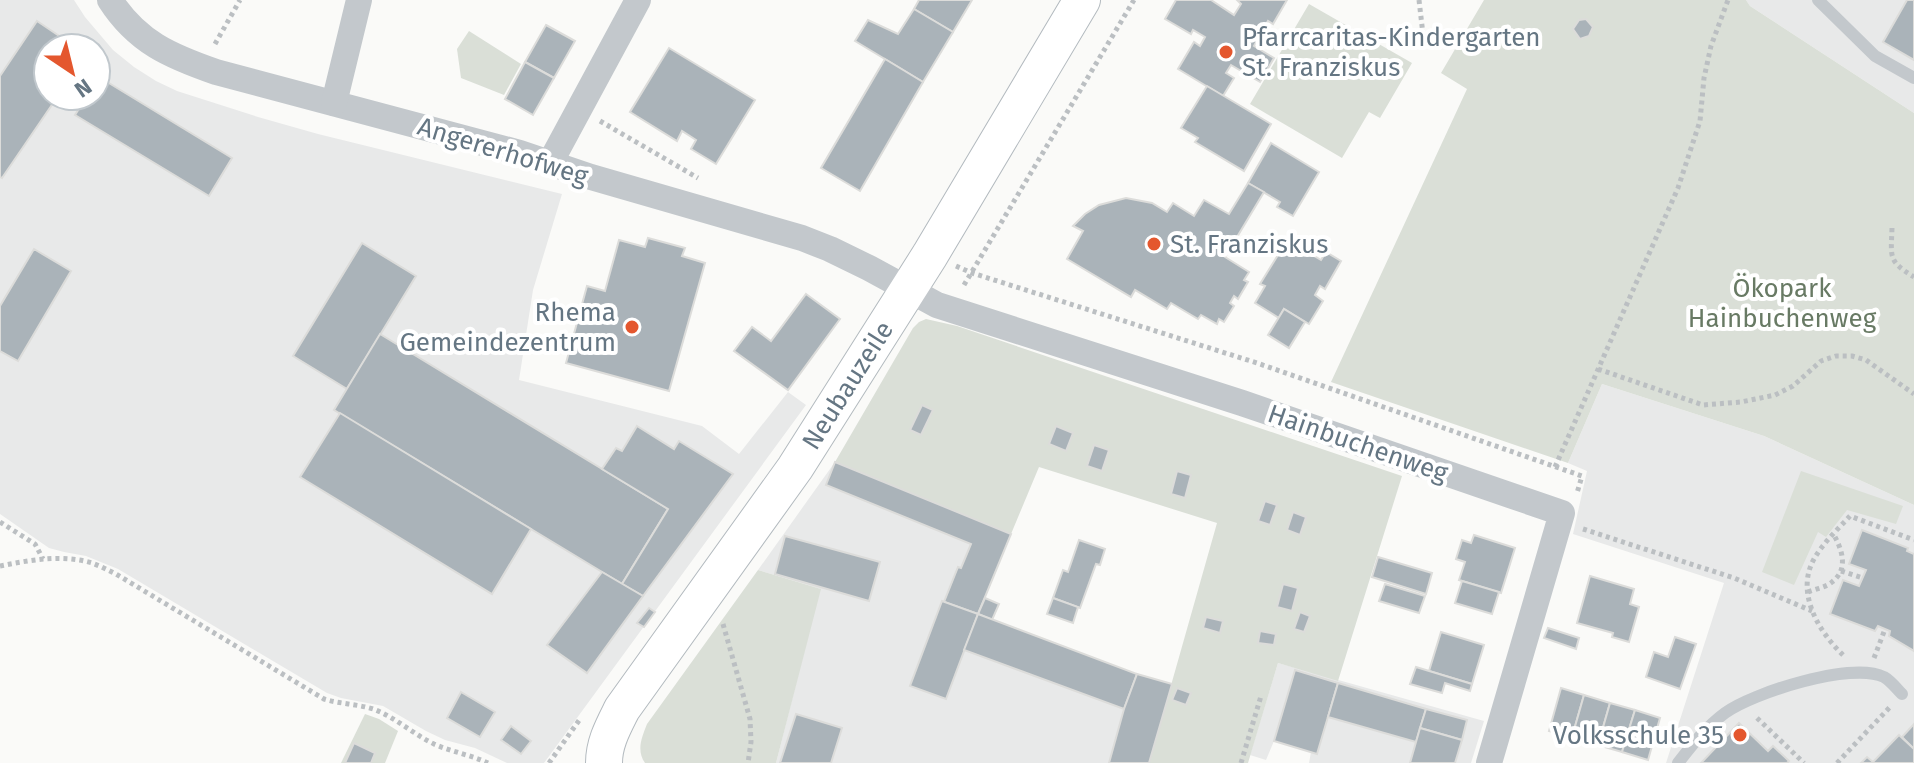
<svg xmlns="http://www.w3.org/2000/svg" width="1914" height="763" font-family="'Fira Sans',sans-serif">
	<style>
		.built { fill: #e8e9e9; fill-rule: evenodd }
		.green { fill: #dadfd7 }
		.building { fill: #aab3b9; stroke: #dcdcda; stroke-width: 2 }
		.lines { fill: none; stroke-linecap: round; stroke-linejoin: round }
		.secondary-casing { stroke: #b3babf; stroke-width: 38 }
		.path { stroke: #bbbfc2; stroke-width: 5; stroke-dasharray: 4 4; stroke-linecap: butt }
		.lane { stroke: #c3c8cc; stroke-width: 12 }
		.street { stroke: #c3c8cc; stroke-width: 26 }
		.secondary { stroke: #fff; stroke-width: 36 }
		.poi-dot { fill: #e4572e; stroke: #fff; stroke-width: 3 }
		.labels { text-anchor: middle; stroke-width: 8; stroke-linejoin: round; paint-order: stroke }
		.poi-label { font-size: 26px; fill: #657683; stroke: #fff; text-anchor: start }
		.street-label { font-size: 26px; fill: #657683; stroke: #fff }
		.park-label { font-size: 26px; fill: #687a64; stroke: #fff }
	</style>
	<rect width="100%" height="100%" fill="#fafaf8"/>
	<g class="built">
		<path d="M0,0H74L85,17L113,50L134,67L156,81L177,91L258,117L318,134L562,194L533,290L519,380L702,426L739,454L788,392L806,405L544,763H507L475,748L445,740L426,731L383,706L341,698L327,693L118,569L86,556L64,552L49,548L0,514ZM48,48H96V96H48Z"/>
		<path d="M1746,0H1914V113L1750,6Z"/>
		<path d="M1602,384L1764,436L1914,505V763H1666L1724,583L1573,534L1587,471L1568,463Z"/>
		<path d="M835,462L1011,534L985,598L999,604L992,620L1137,674L1172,684L1149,763H776L820,589L758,570Z"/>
		<path d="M1278,663L1484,721L1471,763H1309L1311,752L1274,741L1266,760L1250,755Z"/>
	</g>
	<g class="green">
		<path d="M1484,0H1746L1750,6L1914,113V505L1764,436L1602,384L1568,463L1331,382L1467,89L1441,73Z"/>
		<path d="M1309,4L1412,63L1380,118L1369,112L1342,158L1250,104Z"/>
		<path d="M469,31L521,64L504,95L461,78L457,49Z"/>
		<path d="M926,319L957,326L1402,476L1338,681L1278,663L1248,763H1149L1217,523L1039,467L1011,534L835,462L913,328L919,322Z"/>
		<path d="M1801,471L1903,506L1896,524L1847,510L1826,537L1818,532L1794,585L1762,572Z"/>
		<path d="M758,570L821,589L776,763H645C636,750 642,737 647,724Z"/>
		<path d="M365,714L379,719L398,731L385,763H341Z"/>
	</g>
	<g class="building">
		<path d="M919,0H972L953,32L914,9Z"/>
		<path d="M1176,0H1211L1234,15L1241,4L1237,0H1287L1273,24L1268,21L1254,46L1274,58L1260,82L1231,65L1226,73L1234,78L1223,96L1178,69L1194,42L1200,46L1205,37L1193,30L1191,34L1165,19Z"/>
		<path d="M1907,0H1914V60L1883,42Z"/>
		<path d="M914,9L953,32L923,82L855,41L868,20L898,34Z"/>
		<path d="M1586,19L1593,27L1589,36L1580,39L1573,29L1579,20Z"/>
		<path d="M37,21L77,48H48V96H58L2,178L0,177V76Z"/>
		<path d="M546,25L575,41L554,78L525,62Z"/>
		<path d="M669,48L755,100L716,164L691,149L696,140L693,138L682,131L677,141L630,112Z"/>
		<path d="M885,59L923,82L860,191L821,168Z"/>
		<path d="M525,62L554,78L533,115L505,99Z"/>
		<path d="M99,77L232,158L209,196L75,115L87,96H96V81Z"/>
		<path d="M1207,86L1271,124L1244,171L1195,142L1198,138L1181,128Z"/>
		<path d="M1271,143L1319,172L1293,216L1277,207L1280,202L1248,183Z"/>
		<path d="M1248,183L1264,192L1225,257L1249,272L1244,280L1248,282L1238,299L1234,296L1230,303L1234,306L1224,322L1219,319L1217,324L1201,315L1198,319L1171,303L1167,309L1135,290L1131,297L1067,259L1083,231L1073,226L1085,214L1099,205L1126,198L1152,203L1167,212L1173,203L1194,216L1204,200L1229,214Z"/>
		<path d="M1291,234L1307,244L1304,250L1321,260L1326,252L1341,261L1325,289L1320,286L1315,295L1323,301L1309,324L1284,309L1279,318L1255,303L1265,286L1260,284Z"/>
		<path d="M648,238L685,248L682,256L705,263L669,391L566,363L587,286L605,291L619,240L645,247Z"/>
		<path d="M362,243L416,276L347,389L293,356Z"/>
		<path d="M34,249L71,271L18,361L0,351V306Z"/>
		<path d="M806,294L840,319L788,390L734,351L752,327L771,341Z"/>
		<path d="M1284,309L1305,322L1289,348L1268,335Z"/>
		<path d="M380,334L668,509L622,584L334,410Z"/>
		<path d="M922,405L933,410L921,435L910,430Z"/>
		<path d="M340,413L531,529L492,594L300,477Z"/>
		<path d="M637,426L674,449L679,441L733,474L643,596L622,584L668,509L602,469L616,448L622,451Z"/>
		<path d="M1056,426L1073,433L1066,451L1049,444Z"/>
		<path d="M1094,445L1109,450L1102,471L1087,466Z"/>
		<path d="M835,462L1011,534L978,614L944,602L958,567L961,568L971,544L826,485Z"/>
		<path d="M1177,471L1191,475L1185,498L1171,494Z"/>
		<path d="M1265,501L1277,505L1270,525L1258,521Z"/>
		<path d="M1293,512L1306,517L1300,535L1287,530Z"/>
		<path d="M1862,530L1908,548L1907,551L1914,554V651L1889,636L1890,631L1878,626L1875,631L1830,614L1843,580L1859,586L1866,570L1849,564Z"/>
		<path d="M1474,535L1515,548L1501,593L1459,580L1465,562L1456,559L1462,540L1471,543Z"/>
		<path d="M785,536L880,562L869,601L775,574Z"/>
		<path d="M1079,540L1105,549L1100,565L1096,564L1080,608L1053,598L1063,570L1068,572Z"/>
		<path d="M1378,557L1432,573L1426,594L1372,577Z"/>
		<path d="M602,572L643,596L587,673L547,645Z"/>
		<path d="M1590,576L1634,589L1630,604L1639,607L1629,642L1612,637L1613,633L1577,623Z"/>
		<path d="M1462,581L1499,592L1492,614L1455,603Z"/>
		<path d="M1283,584L1298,588L1292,611L1277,607Z"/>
		<path d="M1385,584L1425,596L1419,613L1379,601Z"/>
		<path d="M985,598L999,604L992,620L978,614Z"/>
		<path d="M1053,598L1078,607L1073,623L1047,614Z"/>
		<path d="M942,601L978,614L946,699L910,686Z"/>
		<path d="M649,608L655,612L644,627L637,623Z"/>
		<path d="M1300,612L1310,616L1304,632L1294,629Z"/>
		<path d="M978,614L1137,674L1124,709L964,650Z"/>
		<path d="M1206,617L1223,621L1220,633L1203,628Z"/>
		<path d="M1548,628L1579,638L1576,649L1544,638Z"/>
		<path d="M1260,631L1276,634L1274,645L1258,643Z"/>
		<path d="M1441,632L1484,645L1472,684L1429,671Z"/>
		<path d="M1675,637L1696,644L1680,689L1646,677L1654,652L1668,657Z"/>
		<path d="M1416,667L1472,684L1470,691L1445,683L1442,693L1410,684Z"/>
		<path d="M1295,670L1338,683L1317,754L1274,741Z"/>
		<path d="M1137,674L1172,684L1149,763H1109L1124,709Z"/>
		<path d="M1338,683L1426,709L1416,742L1328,717Z"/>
		<path d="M1177,688L1191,693L1186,705L1172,700Z"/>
		<path d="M1561,688L1584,695L1572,737L1549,731Z"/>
		<path d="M461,692L495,712L480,737L447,718Z"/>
		<path d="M1584,695L1610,703L1598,745L1572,737Z"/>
		<path d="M1610,703L1635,710L1622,752L1598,745Z"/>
		<path d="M1426,709L1467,720L1462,740L1420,728Z"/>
		<path d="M1635,710L1660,718L1648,760L1622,752Z"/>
		<path d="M796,714L842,728L831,763H780Z"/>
		<path d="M1739,723L1768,751L1773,746L1789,761L1787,763H1701Z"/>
		<path d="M1914,724V749L1902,737Z"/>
		<path d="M511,726L531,741L521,754L501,740Z"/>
		<path d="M1420,728L1462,740L1455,763H1410Z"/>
		<path d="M1899,735L1914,749V763H1861L1867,757L1873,762Z"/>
		<path d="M354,743L375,753L371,763H345Z"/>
	</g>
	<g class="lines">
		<defs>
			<g id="secondary">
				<path id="s1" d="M604,763C604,743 613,727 622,709L795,468L930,255L1082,0"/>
			</g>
		</defs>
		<use href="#secondary" class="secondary-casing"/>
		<g class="path">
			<path d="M1419,0L1424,43"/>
			<path d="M215,44L240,0"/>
			<path d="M600,121L698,178"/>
			<path d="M1892,228C1891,258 1888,261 1914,277"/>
			<path d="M956,266L972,273L1257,363L1582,476L1577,493"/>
			<path d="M964,285L1134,0"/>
			<path d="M1598,369L1703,405L1741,402L1775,395L1793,386L1821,361L1836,356H1852L1866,360L1914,394"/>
			<path d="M1555,467L1678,188L1700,121L1704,78L1711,46L1728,0"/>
			<path d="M0,522L35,544L43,559"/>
			<path d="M1583,529L1734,578L1812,611"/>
			<path d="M0,566C30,560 62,554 92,563C100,566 108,570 116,574L324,699C340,704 357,704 373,709C395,717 413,734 434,744C452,752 471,755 488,763"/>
			<path d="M1841,571L1863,578"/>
			<path d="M1808,592C1815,589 1827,587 1832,582C1849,569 1842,550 1834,535"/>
			<path d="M723,624L750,719L751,742L748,763"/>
			<path d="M1843,655C1819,632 1795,593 1814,559C1823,543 1838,529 1850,516L1914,540"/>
			<path d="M1874,658L1885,629"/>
			<path d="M1757,718L1804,763"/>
			<path d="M549,763L580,719"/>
			<path d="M1241,763L1261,696"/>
			<path d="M1837,763L1891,706"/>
		</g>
		<g class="lane">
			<path d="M1818,0L1875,56L1914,78"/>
			<path d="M1678,763C1692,745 1706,727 1725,713C1752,693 1852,661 1884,677C1891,681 1897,689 1902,694"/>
		</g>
		<g class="street">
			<path d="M110,0C137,42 170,56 216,72L520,153L591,177L802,238L830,249L869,268L937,305L1242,403L1562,513L1489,763"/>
			<path d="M334,103L359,0"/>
			<path d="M550,163L638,0"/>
		</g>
		<use href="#secondary" class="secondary"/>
	</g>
	<g class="poi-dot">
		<circle cx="1226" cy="52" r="8"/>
		<circle cx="1154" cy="244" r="8"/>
		<circle cx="632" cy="327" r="8"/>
		<circle cx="1740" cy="735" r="8"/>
	</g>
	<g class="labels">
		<g class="poi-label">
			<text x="1242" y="46">Pfarrcaritas-Kindergarten<tspan x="1242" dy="30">St. Franziskus</tspan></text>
			<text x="1170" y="253">St. Franziskus</text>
			<text x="616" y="321" text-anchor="end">Rhema<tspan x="616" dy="30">Gemeindezentrum</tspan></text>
			<text x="1724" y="744" text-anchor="end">Volksschule 35</text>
		</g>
		<g class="street-label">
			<text transform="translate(503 151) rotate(17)" y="9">Angererhofweg</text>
			<text dy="9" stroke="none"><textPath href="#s1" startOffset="452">Neubauzeile</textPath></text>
			<text transform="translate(1358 443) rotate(19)" y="9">Hainbuchenweg</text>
		</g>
		<g class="park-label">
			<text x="1782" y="297">Ökopark<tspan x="1782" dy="30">Hainbuchenweg</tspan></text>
		</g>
	</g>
	<g transform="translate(72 72) rotate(145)"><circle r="38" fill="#ffffff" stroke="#c1c8cd" stroke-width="2"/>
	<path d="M0-6L14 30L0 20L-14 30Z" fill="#e4572e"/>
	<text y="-12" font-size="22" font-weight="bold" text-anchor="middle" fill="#657683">N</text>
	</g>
</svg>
